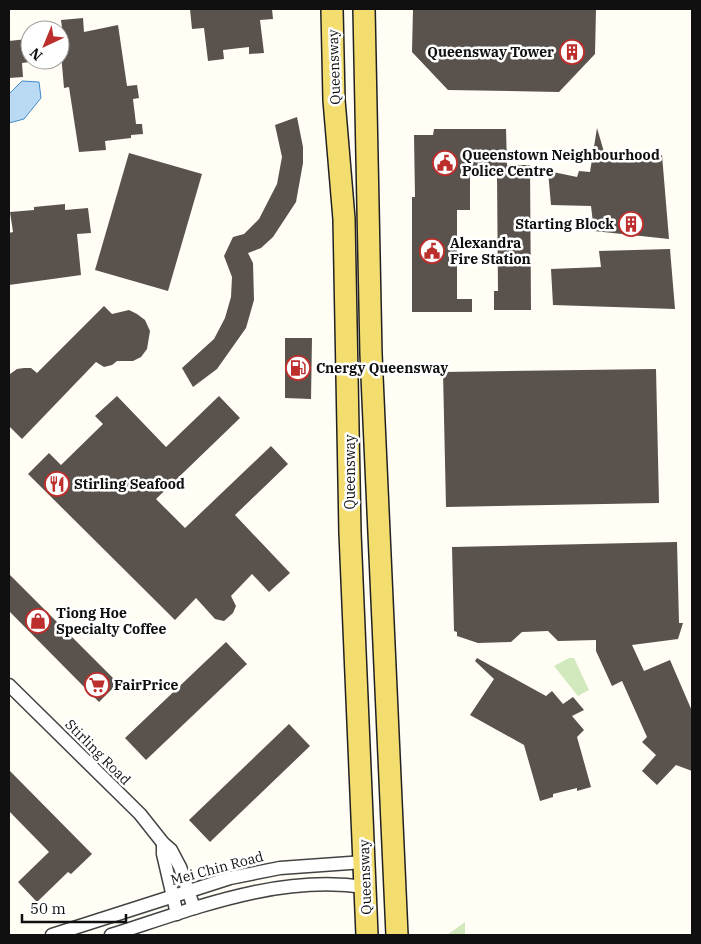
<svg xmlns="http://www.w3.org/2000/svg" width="701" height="944" font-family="'IBM Plex Serif',serif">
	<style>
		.green { fill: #d1e9bd }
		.water { fill: #badaf4; stroke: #438ac9 }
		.building { fill: #59524d }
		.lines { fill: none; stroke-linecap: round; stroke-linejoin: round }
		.minor-casing { stroke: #434343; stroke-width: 15 }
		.primary-casing { stroke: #212121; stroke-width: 24 }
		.minor { stroke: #fff; stroke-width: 12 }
		.primary { stroke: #f4dd6f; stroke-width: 21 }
		.labels { text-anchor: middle; stroke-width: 5; stroke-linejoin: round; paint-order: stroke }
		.poi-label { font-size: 14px; font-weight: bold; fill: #101010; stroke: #fff; text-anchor: start }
		.street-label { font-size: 14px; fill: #101010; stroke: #fff }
	</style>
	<rect width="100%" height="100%" fill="#fffdf4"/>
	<g class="green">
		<path d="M569,658H574L589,690L578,696L554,666Z"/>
		<path d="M465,922V935H447Z"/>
	</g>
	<path class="water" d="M22,81L39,82L41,98L24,119L9,123V94Z"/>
	<g class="building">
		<path d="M190,9H272L273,19L260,20L264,53L249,54V47L223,50L224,59L208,61L204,28L192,29Z"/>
		<path d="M413,9H596L595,54L559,92L448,90L412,52Z"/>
		<path d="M83,18L84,32L118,25L127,86L137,85L139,98L133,99L136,124H142L143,134L131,135V138L105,141L106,150L79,152L69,87L64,88L60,42H64L61,20Z"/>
		<path d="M27,39L29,62L22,63L23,77L9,78V41Z"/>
		<path d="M297,117L303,147V163L296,202L273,237L261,248L248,253L253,263L254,300L246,328L217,369L193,387L182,368L214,339L225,318L231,297L232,277L224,256L233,237L244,234L259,219L277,184L282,157L275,125Z"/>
		<path d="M597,128L604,152L662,155L669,239L594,231L591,206L551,205L548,171L577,177L579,171L590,172Z"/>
		<path d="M434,129H506L507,165H530L531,310H494V291H498L497,174H470V210H457V299H472V312H412V197H415L414,135H433Z"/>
		<path d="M129,153L202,174L168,291L95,270Z"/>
		<path d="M65,204V210L88,208L91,233L77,234L81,275L9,285V233L13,232L10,212L34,210V207Z"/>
		<path d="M670,249L675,309L553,305L551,269L601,267L599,251Z"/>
		<path d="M104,306L112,314L129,310L137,314L145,320L150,331L147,349L141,357L133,361H117L112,365L104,367L96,362L22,439L9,426L10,374L17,369L24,368H31L37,373Z"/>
		<path d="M285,338H312L311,399L285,398Z"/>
		<path d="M656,369L659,503L446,507L443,372Z"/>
		<path d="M117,396L166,447L219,396L240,418L156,499L185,528L271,446L288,464L235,515L290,573L269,592L252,574L231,596L236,606L233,613L224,621L215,619L196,598L175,620L28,474L49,453L61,465L103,424L95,416Z"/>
		<path d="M677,542L679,623H683L678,639L632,645L644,671L670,660L692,711V771L676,765L657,785L642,771L656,755L642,742L647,737L622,681L612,686L596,651V640L558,641L548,631L522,632L511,642L478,643L457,636V632L454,631L452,547Z"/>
		<path d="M9,574L118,683L99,702L9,611Z"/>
		<path d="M226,642L247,664L146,760L125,738Z"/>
		<path d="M477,658L546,696L552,691L563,704L573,697L584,710L572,716L584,730L577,737L591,787L577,791V788L553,794V797L540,801L524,745L470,715L494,679L475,661Z"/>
		<path d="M289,724L310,746L210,842L189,820Z"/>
		<path d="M9,770L92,854L71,874L68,872L37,902L18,882L49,852L9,811Z"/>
	</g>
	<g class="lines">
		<defs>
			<g id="minor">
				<path d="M9,685L140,814L163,843L171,850L180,867L194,908"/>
				<path d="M163,843V854L177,914"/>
				<path d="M52,935L230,878L280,868L364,862"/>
				<path d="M111,935C193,909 278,874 365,887"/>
			</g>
			<g id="primary">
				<path d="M332,9L334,100L344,219L350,533L367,935"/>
				<path d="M364,9L371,354L397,935"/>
			</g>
		</defs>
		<use href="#minor" class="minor-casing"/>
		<use href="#primary" class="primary-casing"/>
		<use href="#minor" class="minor"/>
		<use href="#primary" class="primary"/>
	</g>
	<defs>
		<symbol id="building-ring" viewBox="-11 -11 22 22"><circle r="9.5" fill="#fff" stroke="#bd2f2c" stroke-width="1.5"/><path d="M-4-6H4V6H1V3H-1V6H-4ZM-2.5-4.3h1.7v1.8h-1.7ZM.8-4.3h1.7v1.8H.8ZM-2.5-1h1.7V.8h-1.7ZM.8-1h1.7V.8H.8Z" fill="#bd2f2c"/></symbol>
		<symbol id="civic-ring" viewBox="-11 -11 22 22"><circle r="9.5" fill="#fff" stroke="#bd2f2c" stroke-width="1.5"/><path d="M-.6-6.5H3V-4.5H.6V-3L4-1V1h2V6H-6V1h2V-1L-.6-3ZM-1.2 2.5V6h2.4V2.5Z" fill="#bd2f2c"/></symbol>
		<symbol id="fuel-ring" viewBox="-11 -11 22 22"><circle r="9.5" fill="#fff" stroke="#bd2f2c" stroke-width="1.5"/><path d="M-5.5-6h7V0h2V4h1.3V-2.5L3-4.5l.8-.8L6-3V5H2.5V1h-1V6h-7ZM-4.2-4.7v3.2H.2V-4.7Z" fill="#bd2f2c"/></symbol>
		<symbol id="restaurant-ring" viewBox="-11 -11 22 22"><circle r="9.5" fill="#fff" stroke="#bd2f2c" stroke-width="1.5"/><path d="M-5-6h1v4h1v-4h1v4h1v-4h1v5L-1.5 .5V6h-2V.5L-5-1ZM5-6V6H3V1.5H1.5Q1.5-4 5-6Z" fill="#bd2f2c"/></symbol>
		<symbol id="shop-ring" viewBox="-11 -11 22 22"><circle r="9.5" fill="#fff" stroke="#bd2f2c" stroke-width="1.5"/><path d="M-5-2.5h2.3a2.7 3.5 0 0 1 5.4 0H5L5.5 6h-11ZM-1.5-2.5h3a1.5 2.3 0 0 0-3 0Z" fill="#bd2f2c"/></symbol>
		<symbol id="supermarket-ring" viewBox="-11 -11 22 22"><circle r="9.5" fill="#fff" stroke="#bd2f2c" stroke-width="1.5"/><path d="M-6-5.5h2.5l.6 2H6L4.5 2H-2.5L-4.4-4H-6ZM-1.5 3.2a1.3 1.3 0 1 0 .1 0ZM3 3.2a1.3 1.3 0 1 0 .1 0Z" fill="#bd2f2c"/></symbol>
	</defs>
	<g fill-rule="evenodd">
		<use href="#building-ring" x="558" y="38" width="28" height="28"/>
		<use href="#civic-ring" x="431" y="149" width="28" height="28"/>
		<use href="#building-ring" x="617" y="210" width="28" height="28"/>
		<use href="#civic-ring" x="418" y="237" width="28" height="28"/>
		<use href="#fuel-ring" x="284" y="354" width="28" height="28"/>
		<use href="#restaurant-ring" x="43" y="470" width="28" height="28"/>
		<use href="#shop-ring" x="24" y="607" width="28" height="28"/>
		<use href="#supermarket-ring" x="83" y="671" width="28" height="28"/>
	</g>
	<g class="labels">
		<g class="poi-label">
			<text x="554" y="57" text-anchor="end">Queensway Tower</text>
			<text x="462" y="160">Queenstown Neighbourhood<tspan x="462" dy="16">Police Centre</tspan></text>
			<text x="614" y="229" text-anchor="end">Starting Block</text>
			<text x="450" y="248">Alexandra<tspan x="450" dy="16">Fire Station</tspan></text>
			<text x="316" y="373">Cnergy Queensway</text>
			<text x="74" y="489">Stirling Seafood</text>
			<text x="56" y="618">Tiong Hoe<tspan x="56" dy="16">Specialty Coffee</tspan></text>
			<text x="114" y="690">FairPrice</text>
		</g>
		<g class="street-label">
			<text transform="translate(334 67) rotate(-92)" y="5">Queensway</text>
			<text transform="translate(350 472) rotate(-90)" y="5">Queensway</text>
			<text transform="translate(98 752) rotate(45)" y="5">Stirling Road</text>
			<text transform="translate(217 868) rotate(-15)" y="5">Mei Chin Road</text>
			<text transform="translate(365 877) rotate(-92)" y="5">Queensway</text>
		</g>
	</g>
	<rect width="701" height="944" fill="none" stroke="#101010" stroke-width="20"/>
	<g transform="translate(45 45) rotate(224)"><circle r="24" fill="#ffffff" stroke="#9f9f9f"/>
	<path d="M0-4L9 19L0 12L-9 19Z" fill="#bd2f2c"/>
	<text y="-8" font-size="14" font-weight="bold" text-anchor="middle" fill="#101010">N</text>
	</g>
	<path d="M22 914v8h104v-8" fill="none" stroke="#101010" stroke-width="2.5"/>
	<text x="30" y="914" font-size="15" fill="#101010" stroke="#ffffff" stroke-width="4" paint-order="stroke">50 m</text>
</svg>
